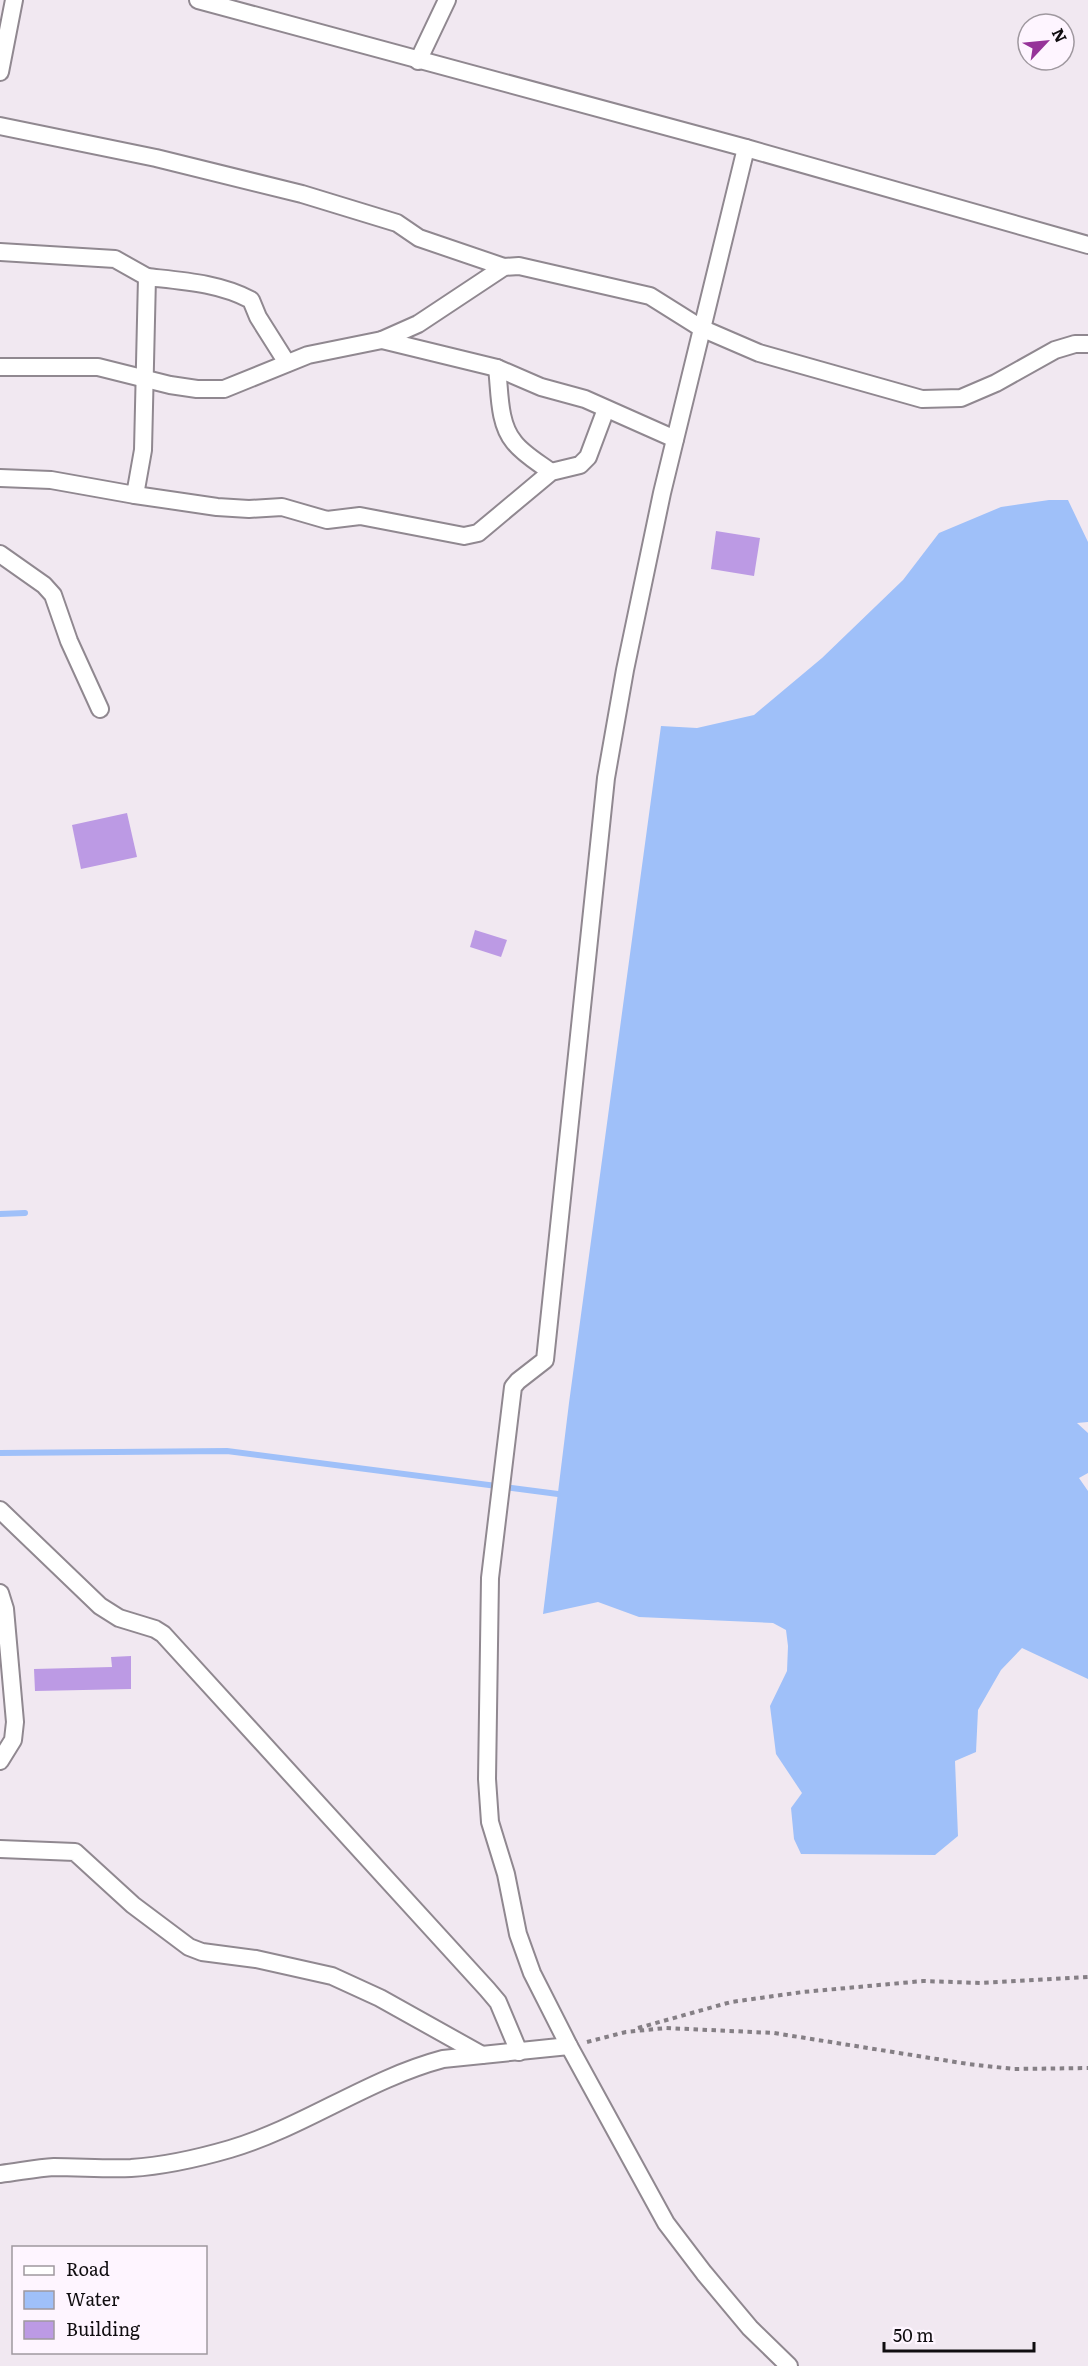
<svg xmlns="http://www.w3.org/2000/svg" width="1088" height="2366" font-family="Literata,serif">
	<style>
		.water { fill: #9fc0f9 }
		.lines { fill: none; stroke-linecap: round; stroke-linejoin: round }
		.stream { stroke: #9fc0f9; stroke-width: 6 }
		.building { fill: #bc9ae4 }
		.street-casing { stroke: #908890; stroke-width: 20 }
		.path { stroke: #857f85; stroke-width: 4; stroke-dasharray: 4.5 4.5; stroke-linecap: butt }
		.street { stroke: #fff; stroke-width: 16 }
	</style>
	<rect width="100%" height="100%" fill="#f1e8f1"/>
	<path class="water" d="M1049,500H1068L1088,542V1422L1077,1423L1088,1433V1473L1079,1478L1088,1491V1679L1022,1648L1001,1670L978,1710L976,1752L955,1761L958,1836L935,1855L801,1854L794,1839L791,1808L802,1793L776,1754L770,1706L787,1671L788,1646L786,1630L773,1623L639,1617L598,1602L543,1614L569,1403L661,726L697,728L754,715L822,658L903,580L939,533L1001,507Z"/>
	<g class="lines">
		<g class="stream">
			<path d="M0,1214L25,1213"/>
			<path d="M0,1453L227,1451L558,1494"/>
		</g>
	</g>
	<g class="building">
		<path d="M716,531L760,538L754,576L711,569Z"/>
		<path d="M127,813L137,857L81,869L72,825Z"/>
		<path d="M475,930L507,940L501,957L470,947Z"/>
		<path d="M131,1656V1689L35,1691L34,1669L112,1667L111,1657Z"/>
	</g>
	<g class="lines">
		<defs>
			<g id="street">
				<path d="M198,0L746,148L1088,245"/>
				<path d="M418,61L447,0"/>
				<path d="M0,72L14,0"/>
				<path d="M0,126L156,158L302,194L397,223L419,238L504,267"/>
				<path d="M746,148L662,493L625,670L606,778L545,1360L518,1381L513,1387L490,1578L487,1779L490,1822L506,1874L518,1934L532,1973L569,2046L666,2223L704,2273L750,2328L789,2366"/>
				<path d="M0,252L115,259L147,277L143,450L135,495L51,480L0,478"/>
				<path d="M147,277C183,281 219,283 251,300L258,317L287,363"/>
				<path d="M382,340L497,368L541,387L585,399L675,439"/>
				<path d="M0,367H98L170,385L197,389H224L308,355L382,340L418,324L504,267L519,266L650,296L701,328L759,353L922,399L961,398L996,383L1055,350L1075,344H1088"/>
				<path d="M497,368C500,391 498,423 514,442C523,454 539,463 551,472"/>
				<path d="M135,495L217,507L249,509L282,507L327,520L360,516L464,536L478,533L551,472L580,465L588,457L606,409"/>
				<path d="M0,554L44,585L53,595L69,641L100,709"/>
				<path d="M0,1510L100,1606L119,1618L155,1629L163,1634L487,1989L498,2002L519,2052"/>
				<path d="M0,1593L5,1609L15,1722L13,1740L0,1761"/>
				<path d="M0,1849L75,1852L133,1905L189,1947L202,1952L256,1959L332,1976L380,1998L482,2055"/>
				<path d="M0,2174C18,2172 36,2168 54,2167C80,2167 106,2169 131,2168C163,2166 199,2158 230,2149C304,2127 368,2079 443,2059L569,2046"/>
			</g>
		</defs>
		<use href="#street" class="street-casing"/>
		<g class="path">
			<path d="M638,2028L731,2002L803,1992L923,1981L981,1983L1088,1977"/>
			<path d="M587,2042L626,2032L666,2028L774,2033L968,2064L1014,2069L1088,2068"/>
		</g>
		<use href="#street" class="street"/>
	</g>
	<rect x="12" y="2246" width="195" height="108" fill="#fef5ff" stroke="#9f989f" stroke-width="1.5"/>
	<rect x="24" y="2266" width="30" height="9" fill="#ffffff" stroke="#9f989f" stroke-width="1.5"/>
	<text x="66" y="2276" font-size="18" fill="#100d10">Road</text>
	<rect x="24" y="2291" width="30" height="18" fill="#9fc0f9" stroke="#9f989f" stroke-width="1.5"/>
	<text x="66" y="2306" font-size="18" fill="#100d10">Water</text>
	<rect x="24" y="2321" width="30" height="18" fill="#bc9ae4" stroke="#9f989f" stroke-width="1.5"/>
	<text x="66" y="2336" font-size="18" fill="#100d10">Building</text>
	<g transform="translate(1046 42) rotate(64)"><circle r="28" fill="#fef5ff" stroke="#9f989f" stroke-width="1.5"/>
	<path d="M0-4.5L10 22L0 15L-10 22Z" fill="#963399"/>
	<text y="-9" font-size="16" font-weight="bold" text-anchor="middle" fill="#100d10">N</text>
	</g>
	<path d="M884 2342v9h150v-9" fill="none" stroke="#100d10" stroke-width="3"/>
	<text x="893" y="2342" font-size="18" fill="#100d10" stroke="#fef5ff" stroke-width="4.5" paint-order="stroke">50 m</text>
</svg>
